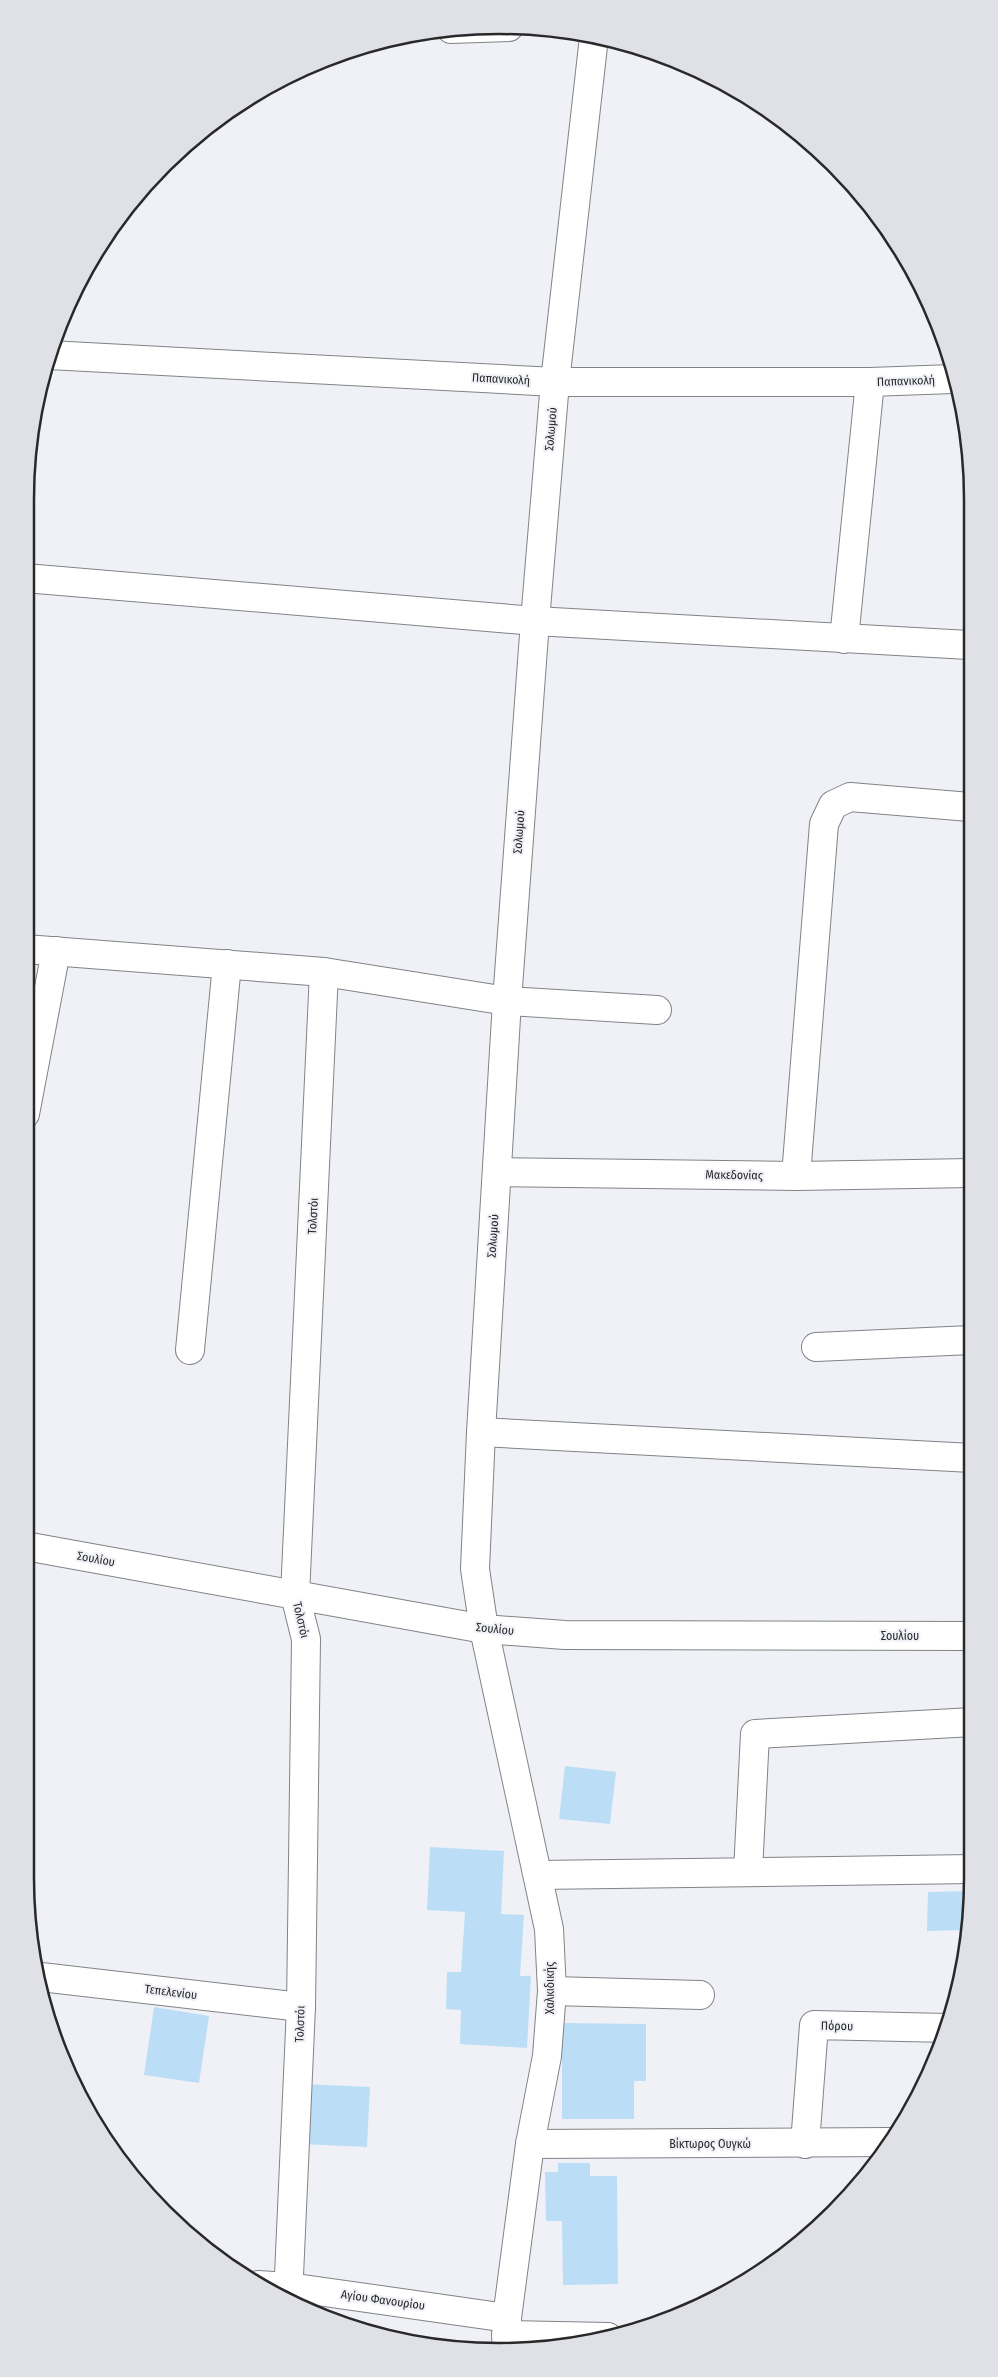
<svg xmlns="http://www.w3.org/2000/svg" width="998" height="2377" font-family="'Fira Sans Condensed',sans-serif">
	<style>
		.building { fill: #bbdef6 }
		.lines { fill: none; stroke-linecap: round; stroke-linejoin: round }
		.minor-casing { stroke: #818387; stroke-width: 30 }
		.minor { stroke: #fff; stroke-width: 28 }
		.labels { text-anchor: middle; stroke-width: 4; stroke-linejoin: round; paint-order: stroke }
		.street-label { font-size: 12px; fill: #29292b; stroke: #eff1f6 }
		.rim { fill: none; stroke: #29292b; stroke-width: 2.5 }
	</style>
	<rect width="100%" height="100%" fill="#eff1f6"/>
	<g class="building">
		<path d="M565,1766L616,1772L610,1824L559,1819Z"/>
		<path d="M430,1847L504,1851L501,1914L524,1915L520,1976H531L527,2048L460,2044L461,2010L446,2009L447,1972H461L465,1912L427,1910Z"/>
		<path d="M971,1891L964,1930L927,1931L928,1892Z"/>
		<path d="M154,2007L209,2016L199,2083L144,2075Z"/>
		<path d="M562,2023L646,2024V2081H634V2119H562Z"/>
		<path d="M304,2084L370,2087L367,2147L301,2144Z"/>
		<path d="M558,2163H590V2176H617L618,2284L563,2285L562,2221H546L545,2172H558Z"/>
	</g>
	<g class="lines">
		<defs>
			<g id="minor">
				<path d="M451,29L509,27"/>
				<path d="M49,355L555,382H870L953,379"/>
				<path d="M25,578L535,621L969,645"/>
				<path d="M844,639L870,382"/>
				<path d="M25,949L324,972L507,1001L657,1010"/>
				<path d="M25,1114L56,951"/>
				<path d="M498,1172L796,1176L971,1173"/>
				<path d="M796,1176L824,824L833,805L850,797L970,807"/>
				<path d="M816,1347L971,1340"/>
				<path d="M190,1350L227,964"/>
				<path d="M481,1432L972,1458"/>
				<path d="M25,1546L484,1629L565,1635L972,1636"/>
				<path d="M748,1872L755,1734L973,1722"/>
				<path d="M538,1875L973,1869"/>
				<path d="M41,1977L301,2007"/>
				<path d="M552,1991L700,1995"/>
				<path d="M530,2144L890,2142"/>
				<path d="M805,2144L814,2025L948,2028"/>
				<path d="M258,2285L289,2287L507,2318"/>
				<path d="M288,2298L301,2007L306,1639L295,1595L324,972"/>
				<path d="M506,2335L608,2337"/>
				<path d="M506,2351L507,2318L530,2144L547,2056L552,1991L549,1929L484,1629L475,1569L481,1432L507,1001L535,621L555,382L594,37"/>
			</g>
		</defs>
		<use href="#minor" class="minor-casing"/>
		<use href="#minor" class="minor"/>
	</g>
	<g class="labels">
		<g class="street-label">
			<text transform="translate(501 379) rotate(3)" y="4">Παπανικολή</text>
			<text transform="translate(906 381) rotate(-2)" y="4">Παπανικολή</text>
			<text transform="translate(551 429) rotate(-85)" y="4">Σολωμού</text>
			<text transform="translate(519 832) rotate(-86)" y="4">Σολωμού</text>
			<text transform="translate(734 1175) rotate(1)" y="4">Μακεδονίας</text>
			<text transform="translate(313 1216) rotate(-87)" y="4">Τολστόι</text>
			<text transform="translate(493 1236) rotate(-86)" y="4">Σολωμού</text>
			<text transform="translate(96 1559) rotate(10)" y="4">Σουλίου</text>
			<text transform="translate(301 1620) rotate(77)" y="4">Τολστόι</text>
			<text transform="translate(495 1629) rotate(6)" y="4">Σουλίου</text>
			<text x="900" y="1640">Σουλίου</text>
			<text transform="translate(550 1988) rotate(-90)" y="4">Χαλκιδικής</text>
			<text transform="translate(171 1992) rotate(7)" y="4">Τεπελενίου</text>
			<text transform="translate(300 2024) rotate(-88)" y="4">Τολστόι</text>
			<text transform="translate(837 2026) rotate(1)" y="4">Πόρου</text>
			<text x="710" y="2148">Βίκτωρος Ουγκώ</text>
			<text transform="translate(383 2300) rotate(8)" y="4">Αγίου Φανουρίου</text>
		</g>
	</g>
	<path d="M0 0H998V2377H0ZM499 34H499A465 465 0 0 1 964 499V1878A465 465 0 0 1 499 2343H499A465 465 0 0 1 34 1878V499A465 465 0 0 1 499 34Z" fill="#dfe1e6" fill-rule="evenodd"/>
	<path class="rim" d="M499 34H499A465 465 0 0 1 964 499V1878A465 465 0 0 1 499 2343H499A465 465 0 0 1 34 1878V499A465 465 0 0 1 499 34Z"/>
</svg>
